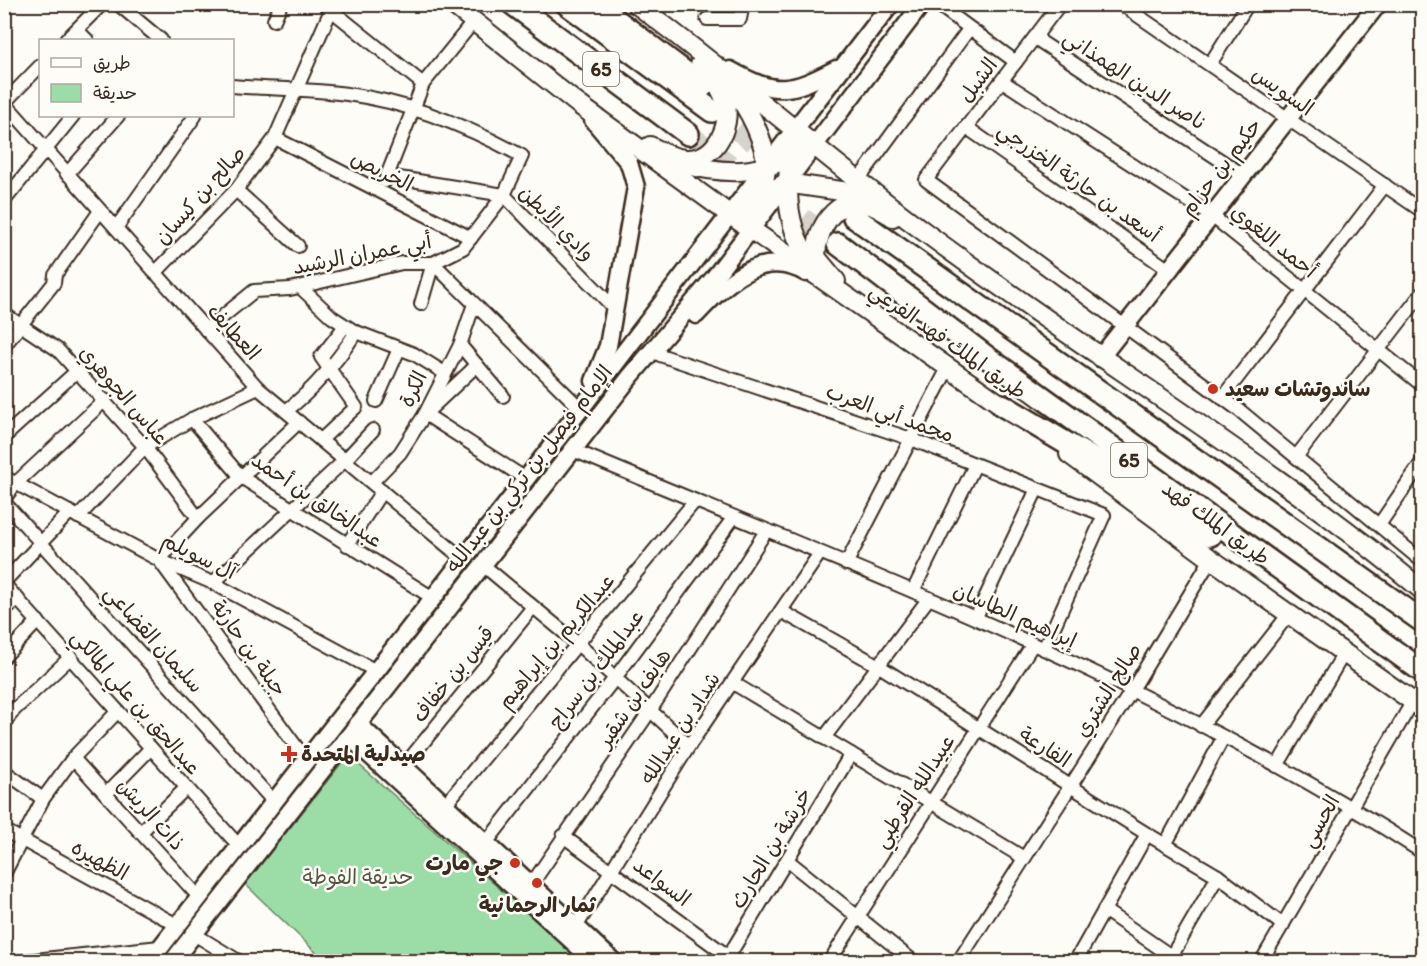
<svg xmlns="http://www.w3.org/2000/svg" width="1427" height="966" font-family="Itim,'Playpen Sans Arabic',sans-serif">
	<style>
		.park { fill: #9cdda7; stroke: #6c8462; stroke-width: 1.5 }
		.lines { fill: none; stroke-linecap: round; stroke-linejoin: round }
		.highway-tunnel { stroke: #d6d2cc; stroke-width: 21; stroke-dasharray: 21 10; stroke-linecap: butt }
		.street-casing { stroke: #3b2a1e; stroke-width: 16 }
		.secondary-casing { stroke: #3b2a1e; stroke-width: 21 }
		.primary-casing { stroke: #3b2a1e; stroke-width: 22 }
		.highway-casing { stroke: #3b2a1e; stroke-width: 26 }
		.street { stroke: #fdfcf7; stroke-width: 12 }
		.secondary { stroke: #fdfcf7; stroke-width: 16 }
		.primary { stroke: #fdfcf7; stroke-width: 18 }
		.highway { stroke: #fdfcf7; stroke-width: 21 }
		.poi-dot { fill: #c8321e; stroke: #fdfcf7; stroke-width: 2 }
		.labels { text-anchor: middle; stroke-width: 5; stroke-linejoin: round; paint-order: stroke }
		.shield { fill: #fdfcf7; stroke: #75695f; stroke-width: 1.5 }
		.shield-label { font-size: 20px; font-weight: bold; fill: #3b2a1e }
		.street-label { font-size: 21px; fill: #3b2a1e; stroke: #fdfcf7 }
		.poi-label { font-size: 21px; font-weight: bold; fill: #3b2a1e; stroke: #fdfcf7; text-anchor: start }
		.park-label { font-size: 21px; fill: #535740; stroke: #fdfcf7 }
	</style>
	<rect width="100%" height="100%" fill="#fdfcf7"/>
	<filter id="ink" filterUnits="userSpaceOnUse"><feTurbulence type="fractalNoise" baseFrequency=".0167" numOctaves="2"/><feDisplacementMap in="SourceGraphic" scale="12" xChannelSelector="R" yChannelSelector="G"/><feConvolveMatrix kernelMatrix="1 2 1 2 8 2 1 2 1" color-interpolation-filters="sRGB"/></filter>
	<g filter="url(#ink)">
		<path class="park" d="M348,755L582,961H325L245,884Z"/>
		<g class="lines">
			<g class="highway-tunnel">
				<path d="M712,111L775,158"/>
				<path d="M688,134L748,178"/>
				<path d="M778,200L835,242"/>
			</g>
			<defs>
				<g id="street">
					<path d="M118,4L161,40"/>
					<path d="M324,4L423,84"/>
					<path d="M937,4L1016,62"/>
					<path d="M1060,4L926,180L1239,410L1422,561"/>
					<path d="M1121,4L1422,211"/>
					<path d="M4,7L7,4"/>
					<path d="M707,19H740L743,4"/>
					<path d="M274,20L281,4"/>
					<path d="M77,30L87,40"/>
					<path d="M1037,35L1041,42L1243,175"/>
					<path d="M66,40L102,4"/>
					<path d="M1210,64L1248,4"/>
					<path d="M1002,81L1212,216L1422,385"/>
					<path d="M4,102L258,388L463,559"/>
					<path d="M5,102L40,66"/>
					<path d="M966,127L1169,270"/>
					<path d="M275,138L471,238"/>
					<path d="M67,174L118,116"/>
					<path d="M387,176L504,195L615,309"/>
					<path d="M859,179L969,29"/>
					<path d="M385,181L423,84L474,21"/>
					<path d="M236,190L298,246"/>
					<path d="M4,201L73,116"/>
					<path d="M116,228L195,116"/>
					<path d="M155,273L236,190L275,138L331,10"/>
					<path d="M300,287L332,317L354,331L414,354L443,372"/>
					<path d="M421,304L433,263L581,409"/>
					<path d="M4,314L58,350L145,447L198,518"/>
					<path d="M206,330L254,291L290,289L402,263H433L463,248L504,195L522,156C467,126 409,102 347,94C309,89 270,89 232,86"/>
					<path d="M460,345L503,396"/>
					<path d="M4,346L54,283L55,275L100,211"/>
					<path d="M660,355L911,439L1104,515L1044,649"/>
					<path d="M477,365L425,414L526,479"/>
					<path d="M1222,398L1385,185"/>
					<path d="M376,401L399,349"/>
					<path d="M286,411C314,389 337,362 356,332"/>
					<path d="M192,419L241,477L433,598"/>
					<path d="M299,422L198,518L159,560L306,760"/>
					<path d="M4,437L77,371"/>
					<path d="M321,440L356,407L321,357L345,326"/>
					<path d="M573,450C861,571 1159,681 1422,852"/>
					<path d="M1296,457L1422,293"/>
					<path d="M4,477L159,560L213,583L376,671"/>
					<path d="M372,482L400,453L425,414L460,345L474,304"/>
					<path d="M4,499L16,483L105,400"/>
					<path d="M4,502L274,802"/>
					<path d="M78,517L145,447L192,419L258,388"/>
					<path d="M1379,525L1422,462"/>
					<path d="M347,545L382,491"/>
					<path d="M846,564L949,366"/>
					<path d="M483,565L578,644L689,746"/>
					<path d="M4,582L70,512"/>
					<path d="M213,583L345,460L373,430"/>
					<path d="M4,584L239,846"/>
					<path d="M913,591L975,465"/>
					<path d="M4,610L18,599"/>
					<path d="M781,611L879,666L1147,834L1218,876L1283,925"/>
					<path d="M976,617L1037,489"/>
					<path d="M4,657L38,621"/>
					<path d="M733,683L1024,858"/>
					<path d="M4,723L14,710L71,657"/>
					<path d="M1201,726L1289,614"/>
					<path d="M824,738L929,598"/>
					<path d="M73,758L199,897"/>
					<path d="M404,766L533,607"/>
					<path d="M1277,766L1344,653"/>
					<path d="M4,771L43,799"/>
					<path d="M106,794L151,748"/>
					<path d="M445,805L695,501"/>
					<path d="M4,830L177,925"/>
					<path d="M141,832L186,788"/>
					<path d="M563,836L736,962"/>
					<path d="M486,843L615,678L734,517"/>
					<path d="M1165,845L1223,738"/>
					<path d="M787,860L914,962"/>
					<path d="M4,874L43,799L73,758L118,711"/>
					<path d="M531,885L650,711L766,531"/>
					<path d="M1104,910L1171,956"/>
					<path d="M576,927L689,746L820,553"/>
					<path d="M194,934L240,962"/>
					<path d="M15,962L160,947"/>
					<path d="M725,962L851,754"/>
					<path d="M829,962L1033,644"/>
					<path d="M958,962L1132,690L1211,559"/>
					<path d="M1075,962L1147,834"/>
					<path d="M1168,962L1218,876"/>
					<path d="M1261,962L1413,701"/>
				</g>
				<g id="secondary">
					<path d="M730,70C776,96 790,93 836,69"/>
					<path d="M593,120L629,163L636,187L608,346L594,381"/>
					<path d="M696,315C724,284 762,247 806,273"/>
					<path d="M1100,358L1378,4"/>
					<path d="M358,724L614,962"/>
					<path d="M349,736L595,962"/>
					<path d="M149,962L586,402L891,4"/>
					<path d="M172,962L630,377L713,279L922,4"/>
				</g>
				<g id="primary">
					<path d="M452,4L578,104L729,214L1013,413"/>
					<path d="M636,4C735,77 827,160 926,233C1090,355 1265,460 1422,590"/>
					<path d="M731,89C748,105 767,144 766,169C764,188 757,210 751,228"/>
					<path d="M795,128C785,177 781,229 816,268"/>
					<path d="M650,146C661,151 672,158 685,159C717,161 735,121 723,95C719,84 708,74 700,65"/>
					<path d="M678,163C738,178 762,173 816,145"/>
					<path d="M729,214L786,183L862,194L872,199"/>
					<path d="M836,281L816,257C816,230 835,195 868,204C876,206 885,212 893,217"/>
					<path d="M1069,454L1211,559L1422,708"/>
				</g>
				<g id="highway">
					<path d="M513,4L688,134"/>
					<path d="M567,4L712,111"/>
					<path d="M595,4L703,86"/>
					<path d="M854,217L1422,621"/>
					<path d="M838,244L988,358L1422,671"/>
					<path d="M1002,405L1108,468L1210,535"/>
				</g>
			</defs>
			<use href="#street" class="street-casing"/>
			<use href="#secondary" class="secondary-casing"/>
			<use href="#primary" class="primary-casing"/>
			<use href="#highway" class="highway-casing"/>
			<use href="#street" class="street"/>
			<use href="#secondary" class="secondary"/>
			<use href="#primary" class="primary"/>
			<use href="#highway" class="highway"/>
		</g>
	</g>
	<g class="poi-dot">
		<circle cx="1213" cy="389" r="6"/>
		<path d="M286 745h6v6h6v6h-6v6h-6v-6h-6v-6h6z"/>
		<circle cx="515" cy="863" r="6"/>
		<circle cx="537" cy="883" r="6"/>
	</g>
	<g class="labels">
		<g class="shield">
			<rect x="583" y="52" width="36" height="34" rx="4.5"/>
			<rect x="1111" y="443" width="36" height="34" rx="4.5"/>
		</g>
		<g class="shield-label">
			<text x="601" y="76">65</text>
			<text x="1129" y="467">65</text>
		</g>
		<g class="street-label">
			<text transform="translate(978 80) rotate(-53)" y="7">الشبل</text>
			<text transform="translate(1135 80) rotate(33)" y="7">ناصر الدين الهمذاني</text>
			<text transform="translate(1283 91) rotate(35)" y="7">السويس</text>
			<text transform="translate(1221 167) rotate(-52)" y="7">حكيم بن حزام</text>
			<text transform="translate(382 171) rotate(27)" y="7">الخريص</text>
			<text transform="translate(1079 182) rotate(35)" y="7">أسعد بن حارثة الخزرجي</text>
			<text transform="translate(200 195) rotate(-48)" y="7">صالح بن كيسان</text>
			<text transform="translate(557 223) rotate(45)" y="7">وادي الأبطن</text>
			<text transform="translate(1274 241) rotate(39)" y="7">أحمد اللغوي</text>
			<text transform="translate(362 254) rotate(-11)" y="7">أبي عمران الرشيد</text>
			<text transform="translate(234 332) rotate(48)" y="7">العطايف</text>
			<text transform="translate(948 341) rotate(35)" y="7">طريق الملك فهد الفرعي</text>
			<text transform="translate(413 389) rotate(-64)" y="7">الكرة</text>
			<text transform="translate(124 395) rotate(49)" y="7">عباس الجوهري</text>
			<text transform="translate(890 413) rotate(20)" y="7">محمد أبي العرب</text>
			<text transform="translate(529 469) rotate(-52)" y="7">الإمام فيصل بن تركي بن عبدالله</text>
			<text transform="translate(317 500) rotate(34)" y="7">عبدالخالق بن أحمد</text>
			<text transform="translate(1216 523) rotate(36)" y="7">طريق الملك فهد</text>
			<text transform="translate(199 556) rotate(26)" y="7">آل سويلم</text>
			<text transform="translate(1015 615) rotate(24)" y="7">إبراهيم الطاسان</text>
			<text transform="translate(154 639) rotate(48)" y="7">سليمان القضاعي</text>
			<text transform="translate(556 641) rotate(-50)" y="7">عبدالكريم بن إبراهيم</text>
			<text transform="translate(249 648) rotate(54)" y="7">جبلة بن حارثة</text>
			<text transform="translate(596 669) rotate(-53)" y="7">عبدالملك بن سراج</text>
			<text transform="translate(453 674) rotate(-51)" y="7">قيس بن خفاف</text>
			<text transform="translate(1108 690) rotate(-58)" y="7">صالح الشتري</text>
			<text transform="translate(634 698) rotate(-56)" y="7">هايف بن شقير</text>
			<text transform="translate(136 702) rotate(49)" y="7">عبدالحق بن علي المالكي</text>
			<text transform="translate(680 728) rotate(-57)" y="7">شداد بن عبدالله</text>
			<text transform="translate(1045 747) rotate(33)" y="7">الفارعة</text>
			<text transform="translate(914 791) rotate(-57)" y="7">عبيدالله القرطبي</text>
			<text transform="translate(151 814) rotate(48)" y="7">ذات الريش</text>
			<text transform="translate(1320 821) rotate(-60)" y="7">الحسي</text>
			<text transform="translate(771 848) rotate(-59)" y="7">خرشة بن الحارث</text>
			<text transform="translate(100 860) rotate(29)" y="7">الظهيره</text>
			<text transform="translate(662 882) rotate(37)" y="7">السواعد</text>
		</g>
		<g class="poi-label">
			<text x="1225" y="396">ساندوتشات سعيد</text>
			<text x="301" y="761">صيدلية المتحدة</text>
			<text x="503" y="870" text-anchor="end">جي مارت</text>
			<text x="537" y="912" text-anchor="middle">ثمار الرحمانية</text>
		</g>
		<g class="park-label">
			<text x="358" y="884">حديقة الفوطة</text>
		</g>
	</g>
	<rect width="1427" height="966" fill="none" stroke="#fdfcf7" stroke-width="24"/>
	<rect x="12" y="12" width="1403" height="942" fill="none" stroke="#3b2a1e" stroke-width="2" filter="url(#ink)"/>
	<rect x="39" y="39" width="195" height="78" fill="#fdfcf7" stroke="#afa8a0" stroke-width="1.5"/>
	<rect x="51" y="58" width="30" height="9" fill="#fdfcf7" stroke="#afa8a0" stroke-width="1.5"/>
	<text x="93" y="69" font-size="18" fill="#3b2a1e">طريق</text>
	<rect x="51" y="84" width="30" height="18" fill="#9cdda7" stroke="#afa8a0" stroke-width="1.5"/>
	<text x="93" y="99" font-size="18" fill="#3b2a1e">حديقة</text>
</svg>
